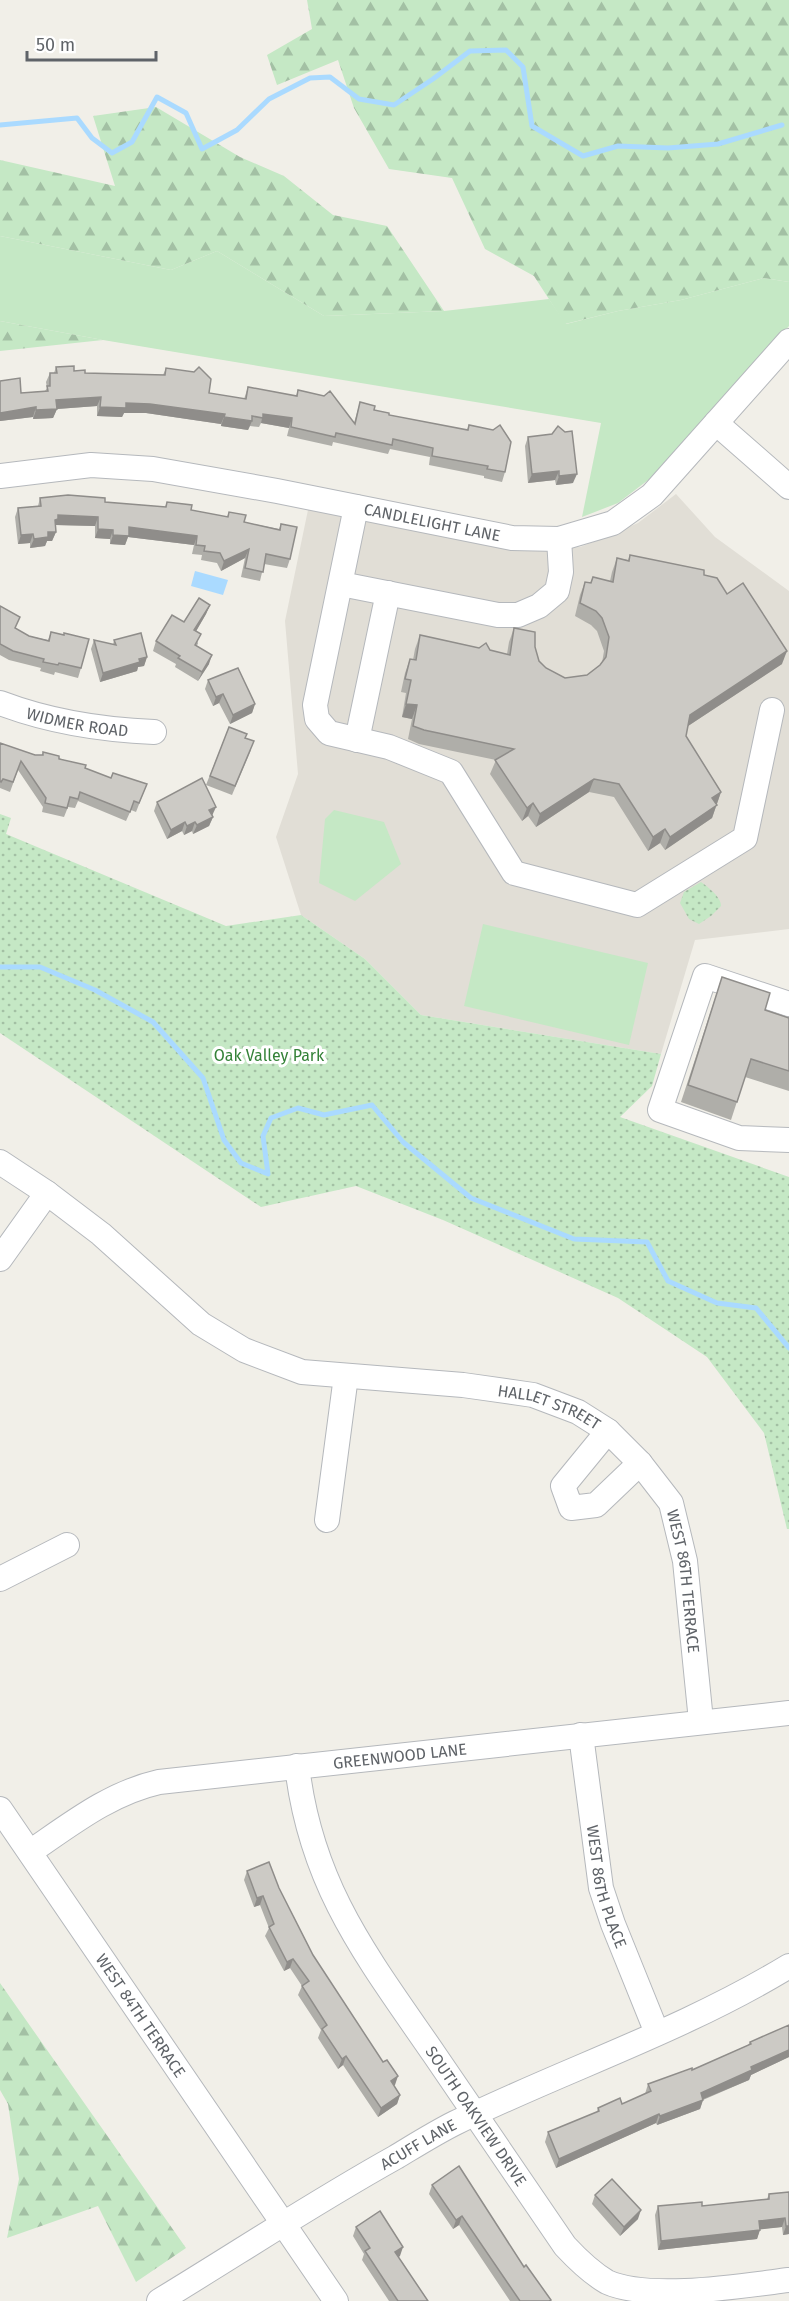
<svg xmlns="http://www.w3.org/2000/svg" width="789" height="2301" font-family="'Fira Sans',sans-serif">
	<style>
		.education { fill: #e1ded6 }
		.grass { fill: #c5e8c5 }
		.forest { fill: url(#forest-firs) }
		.park { fill: url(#park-dots) }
		.water { fill: #aadaff }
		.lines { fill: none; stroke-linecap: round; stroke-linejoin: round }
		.stream { stroke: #aadaff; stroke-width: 5 }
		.minor-casing { stroke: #b5b8bc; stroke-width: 26 }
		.minor { stroke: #fff; stroke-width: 24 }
		.wall { fill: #afaea9 }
		.shaded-wall { fill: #8f8d8a }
		.building { fill: #cccac5; stroke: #8f8d8a; stroke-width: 1.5 }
		.labels { text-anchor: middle; stroke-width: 6; stroke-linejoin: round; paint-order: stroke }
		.street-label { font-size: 16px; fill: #5f6368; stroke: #fff }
		.park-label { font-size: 16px; fill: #348238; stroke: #fff }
	</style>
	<defs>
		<pattern id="forest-firs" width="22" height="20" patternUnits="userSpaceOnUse" patternTransform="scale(1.5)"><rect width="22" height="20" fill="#c5e8c5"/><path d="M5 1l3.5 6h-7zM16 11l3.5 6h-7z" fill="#a3c0a4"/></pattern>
		<pattern id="park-dots" width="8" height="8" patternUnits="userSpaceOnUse" patternTransform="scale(1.5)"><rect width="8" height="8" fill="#c5e8c5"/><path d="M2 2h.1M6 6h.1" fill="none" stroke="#a3c0a4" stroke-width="1.8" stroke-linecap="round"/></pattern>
	</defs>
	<rect width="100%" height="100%" fill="#f1efe8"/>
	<path class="education" d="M676,494L715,537L789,591V929L695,940L661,1054L421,1015L365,959L301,915L276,837L298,774L285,621L309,505L525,549L580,547L596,541L638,523Z"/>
	<g class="grass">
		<path d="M0,236L171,270L217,251L324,316L444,311L549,299L566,324L618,311L681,300L764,278L789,282V326L656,474L618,503L582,517L601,423L103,340L0,321Z"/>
		<path d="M334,810L384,822L401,864L355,901L319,883L325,819Z"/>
		<path d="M483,924L648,963L629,1045L464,1006Z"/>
	</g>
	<g class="forest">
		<path d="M307,0H789V282L764,278L681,300L618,311L565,324L534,276L485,249L452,178L389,169L354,108L338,60L277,85L267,55L312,29Z"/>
		<path d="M156,107L240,157L284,176L333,215L387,226L444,311L324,316L217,251L171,270L0,236V160L115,186L93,116Z"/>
		<path d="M0,321L103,340L0,351Z"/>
		<path d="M0,1983L186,2248L136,2282L98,2206L7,2238L19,2179L8,2104L0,2090Z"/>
	</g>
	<g class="park">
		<path d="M0,814L11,818L6,834L226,926L301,915L365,959L421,1015L661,1054L652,1086L620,1117L789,1177V1529H787L764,1433L707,1357L618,1298L443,1220L356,1186L261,1207L0,1033Z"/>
		<path d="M701,882C708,887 721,897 721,906L711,916L699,924L689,919L680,903L684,892Z"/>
	</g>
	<path class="water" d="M195,571L228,580L223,595L191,586Z"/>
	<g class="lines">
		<g class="stream">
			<path d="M0,125L77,118L92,138L112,153L132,142L157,97L186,113L202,149L237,130L269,99L310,78L330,77L359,99L394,105L433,79L470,51L506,50L523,67L532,126L583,156L618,146L668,148L718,144L782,125"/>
			<path d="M0,967H40L95,990L153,1022L203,1078L224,1140L241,1163L268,1174L263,1136L271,1118L298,1108L324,1115L372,1105L403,1142L471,1198L574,1239L647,1242L668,1281L717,1303L756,1308L789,1348"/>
		</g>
		<defs>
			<g id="minor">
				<path d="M716,423L789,487"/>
				<path id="s1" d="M0,476L91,465L153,469L277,491L512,538L559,539L613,523L652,495L789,341"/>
				<path d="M356,507L315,705L317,719L329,733L389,747L451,772L514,873L637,905L745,838L772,710"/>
				<path d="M341,584L498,615H518L539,606L557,591L561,572L559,539"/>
				<path id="s2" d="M0,703C50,722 102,730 154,732"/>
				<path d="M357,740L388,593"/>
				<path d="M789,1004L705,976L660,1110L739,1138L789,1140"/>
				<path id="s3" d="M0,1162L47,1193L101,1234L201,1324L244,1350L302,1372L463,1385L533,1395L578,1412L608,1431L640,1463L671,1503L685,1561L701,1721"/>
				<path d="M0,1259L47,1193"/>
				<path d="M608,1431L563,1486L571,1508L596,1505L640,1463"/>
				<path d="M327,1520L346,1376"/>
				<path d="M0,1579L67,1545"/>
				<path id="s4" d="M581,1735L601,1888L613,1924L657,2033"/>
				<path id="s5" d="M297,1766C311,1887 368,1958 434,2054C478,2118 522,2182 565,2246C578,2260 590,2272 607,2282C649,2301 741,2286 789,2280"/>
				<path id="s6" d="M0,1809L336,2301"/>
				<path id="s7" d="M30,1852C71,1824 110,1793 159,1782L789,1713"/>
				<path id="s8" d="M159,2301C238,2253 315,2202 396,2157C416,2145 435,2133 455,2123C566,2069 684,2030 789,1966"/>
			</g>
		</defs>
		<use href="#minor" class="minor-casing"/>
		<use href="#minor" class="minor"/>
	</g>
	<g class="wall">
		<path d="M56,367L85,373L163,375L166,368L209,393L244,399L248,387L296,396L298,390L354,423L360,402L374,410L389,415L467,430L469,425L505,472L502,482L484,478V476L429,465L430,457L390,449L388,454L333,442L332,446L287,436L289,428L261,423L259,427L250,426L248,430L221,426V424L146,413H124L122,417L97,416V406L57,409L53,418L33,419V417L0,421V381L21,393L45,391L47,388L46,382L50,373H54Z"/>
		<path d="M528,437L573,483L556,485L555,480L528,483L525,446Z"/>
		<path d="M40,498L105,502L165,507L167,502L191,510L227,517L229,512L244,522L279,529L281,524L290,559L287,568L264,564L260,581L241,577L245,558L221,571L217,563L201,560L202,555L192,554L194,545L128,537L125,545L110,544V539L95,538V526L56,525V532L52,541H47L45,546L30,548V543L18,544L15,517L18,508L38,506Z"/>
		<path d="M630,555L704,575L727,594L782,664L688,726L686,736L721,792L712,818L665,850L660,843L648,851L614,797L589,792L536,827L528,816L522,821L490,774L496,760L419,744L408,739L412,719L402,717L406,693L401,692L405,673L410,659L413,660L415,649L420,635L507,654L509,642L514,628L535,647L539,661L546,668L565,678L587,675L600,665L602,663L604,651L597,631L591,625L575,616L580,595L585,582L590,583L593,577L610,581L612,572L617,558L628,560Z"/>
		<path d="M210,605L206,614L196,631L198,644L196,646L209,664L198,681L175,667L176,664L153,651L156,641Z"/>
		<path d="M0,606L16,629L29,636L48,640L51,632L81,668L78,678L55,672L54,675L40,671L41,668L9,660L0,655Z"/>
		<path d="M94,640L113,645L114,640L147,657L144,666L138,667L137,671L100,682L91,649Z"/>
		<path d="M208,680L255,704L252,713L230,724L219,703L213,706L205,689Z"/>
		<path d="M229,727L245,738L251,750L232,795L206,785Z"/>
		<path d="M0,743L35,755H42L43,752L85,768L111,778L147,784L136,812L131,810L126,821L78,801L75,808L68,807L64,817L42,812L43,807L18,770L10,792L0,788Z"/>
		<path d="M157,802L212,816L213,817L209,826L193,834L192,831L184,835L182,831L167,839L154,811Z"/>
		<path d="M722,977L765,1010L789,1018V1091L745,1077L731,1120L681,1102Z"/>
		<path d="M247,1871L279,1888L313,1955L400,2095L397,2104L378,2117L343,2065L338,2069L318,2038L321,2030L298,1995L302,1986L290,1968L284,1971L265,1936L269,1928L260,1905L254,1907L244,1880Z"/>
		<path d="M789,2025V2057L751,2075L749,2080L703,2100L700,2109L657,2125L656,2123L556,2168L545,2142L548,2132L597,2112L598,2108L622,2104L645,2094L648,2084L692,2070L748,2045L750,2042Z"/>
		<path d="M432,2185L524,2267L550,2301H510L459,2225L453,2229L429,2194Z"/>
		<path d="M789,2192V2234L783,2235L782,2227L760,2229L757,2239L658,2250L655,2215L658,2206H702L767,2199L769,2194Z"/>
		<path d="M595,2195L638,2219L620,2236L592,2204Z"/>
		<path d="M356,2227L400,2256L398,2257L428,2301H389L362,2260L364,2254L353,2236Z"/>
	</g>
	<g class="shaded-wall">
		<path d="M101,397L97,406L57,409L53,418L33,419L36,410L56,400Z"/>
		<path d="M126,403L150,404L225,414L221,424L146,413H124L122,417L97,416L100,407Z"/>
		<path d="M36,407L33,417L0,421V413Z"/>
		<path d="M263,414L292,418L289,428L261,423Z"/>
		<path d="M224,417L252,421L248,430L221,426Z"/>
		<path d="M559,471L555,480L528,483L532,474Z"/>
		<path d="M577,474L573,483L556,485L559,476Z"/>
		<path d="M58,515L98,517L95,526L56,525L55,528V520Z"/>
		<path d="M129,527L197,536L194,545L128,537L125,545L110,544L113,535Z"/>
		<path d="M98,529L113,530L110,539L95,538Z"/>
		<path d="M48,532H56L52,541H47L45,546L30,548L34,539Z"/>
		<path d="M33,534L30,543L18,544L21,535Z"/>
		<path d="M249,549L245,558L221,571L224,561Z"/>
		<path d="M210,605L206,614L191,640L194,630Z"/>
		<path d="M787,651L782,664L685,728L690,715Z"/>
		<path d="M212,655L209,664L198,681L202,672Z"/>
		<path d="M147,657L144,666L138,667L137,671L100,682L103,673Z"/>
		<path d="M223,694L219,703L213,706L216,697Z"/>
		<path d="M255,704L252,713L230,724L233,715Z"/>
		<path d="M406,704L417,705L412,719L402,717Z"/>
		<path d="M594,779L589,792L536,827L540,814Z"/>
		<path d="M721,792L712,818L665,850L670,837L712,798Z"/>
		<path d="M533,803L528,816L522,821L527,808Z"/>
		<path d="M216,807L212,816L209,810Z"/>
		<path d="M213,817L209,826L193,834L197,825Z"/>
		<path d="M185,822L182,831L167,839L171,830Z"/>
		<path d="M195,822L192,831L184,835L187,826Z"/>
		<path d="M665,829L660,843L648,851L653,837Z"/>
		<path d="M263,1896L260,1905L254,1907L257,1898Z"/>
		<path d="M293,1959L290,1968L284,1971L287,1962Z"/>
		<path d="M789,2050V2057L751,2075L749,2080L701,2100H703L700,2109L657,2125L660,2116L701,2093L751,2067Z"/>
		<path d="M346,2056L343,2065L338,2069L342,2059Z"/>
		<path d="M398,2076L395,2085L388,2090L391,2081Z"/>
		<path d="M400,2095L397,2104L378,2117L381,2108Z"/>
		<path d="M659,2114L656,2123L556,2168L559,2159Z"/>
		<path d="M641,2210L638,2219L620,2236L624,2227Z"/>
		<path d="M462,2216L459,2225L453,2229L456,2220Z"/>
		<path d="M785,2218L782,2227L756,2230L759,2221Z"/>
		<path d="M786,2226H789V2234L783,2235Z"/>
		<path d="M760,2230L757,2239L658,2250L661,2241Z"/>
		<path d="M403,2247L400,2256L392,2261L395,2252Z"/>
	</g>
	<g class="building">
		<path d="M74,366V371L85,370V373L165,375L166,368L194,372L199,367L211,379L209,393L246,399L248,387L297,396L298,390L324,396L330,391L355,424L360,402L375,406L374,410L389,413V415L468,430L469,425L493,430L500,425L511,442L505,472L487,469L488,466L432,456L433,448L393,439L392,445L336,433L335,437L291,427L292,418L263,414V418L252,416V421L224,417L225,414L150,404L126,403V408L100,407L101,397L56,400L57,409L36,410V407L0,413V381L20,378L21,393L48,391L47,386H50V373H57L56,367Z"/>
		<path d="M558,426L565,432L572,431L577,474L559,476V471L532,474L528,437L552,434Z"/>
		<path d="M68,495L105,498V502L166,507L167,502L192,505L191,510L228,517L229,512L246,515L244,522L280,530L281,524L297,527L290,559L266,554L263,572L245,568L249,549L224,561L220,553L204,551L205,546L196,545L197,536L129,527V536L113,535V530L98,529V517L58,515V519L55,520L56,532H48V537L34,539L33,534L21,535L18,508L41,506L40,498Z"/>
		<path d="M630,555L704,570V575L717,578L727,594L743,583L787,651L690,715L686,736L721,792L712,798L717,805L670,837L665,829L653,837L619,784L594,779L540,814L533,803L527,808L495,760L514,749L424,730L413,726L417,705L406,704L411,680L405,679L410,659L416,660L420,635L479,648L486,643L490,650L510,655L514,628L535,632V647L539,661L546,668L565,678L587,675L600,665L606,657L609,637L602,618L596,611L580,603L585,582L591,583L593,577L613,582L617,558L629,561Z"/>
		<path d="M199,598L210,605L194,630L201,634L195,645L212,655L202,672L178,658L180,656L156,641L172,615L184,622Z"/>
		<path d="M0,606L20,617L15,628L29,636L49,641L51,632L64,635V633L89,639L81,668L59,663L58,665L43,662L44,659L13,651L0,644Z"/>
		<path d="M141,633L147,657L139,659L140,662L103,673L94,640L116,645L114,640Z"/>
		<path d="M238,668L255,704L233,715L223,694L216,697L208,680Z"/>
		<path d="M229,727L247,734L245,738L254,741L235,786L210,776Z"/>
		<path d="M0,743L35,755H43V752L59,756V759L86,765L85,768L111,778L113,773L147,784L139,803L134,801L130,812L80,792L78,799L70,797L67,808L45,803L46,798L21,761L13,782L3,779L1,782L0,781Z"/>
		<path d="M202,778L216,807L209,810L213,817L197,825L195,822L187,826L185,822L171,830L157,802Z"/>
		<path d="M722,977L770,993L765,1010L789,1018V1071L751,1059L737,1102L688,1085Z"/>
		<path d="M269,1862L279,1888L313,1955L383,2062L387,2060L398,2076L391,2081L400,2095L381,2108L346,2056L342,2059L322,2029L327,2025L302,1986L309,1981L293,1959L287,1962L269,1927L274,1924L263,1896L257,1898L247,1871Z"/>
		<path d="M789,2025V2050L751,2067L752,2070L701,2093L703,2100L660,2116L659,2114L559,2159L548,2132L599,2111L598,2108L620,2098L622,2104L651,2091L648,2084L692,2068V2070L751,2044L750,2042Z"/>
		<path d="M459,2166L524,2267L526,2265L551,2300L549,2301H520L462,2216L456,2220L432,2185Z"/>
		<path d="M612,2179L641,2210L624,2227L595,2195Z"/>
		<path d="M789,2192V2226H786L785,2218L759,2221L760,2230L661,2241L658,2206L702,2202V2206L769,2199V2194Z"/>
		<path d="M380,2211L403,2247L395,2252L428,2301H398L365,2251L370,2248L356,2227Z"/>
	</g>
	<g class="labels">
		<g class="street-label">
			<text dy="6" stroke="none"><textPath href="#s1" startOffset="438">CANDLELIGHT LANE</textPath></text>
			<text dy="6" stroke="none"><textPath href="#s2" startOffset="80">WIDMER ROAD</textPath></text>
			<text dy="6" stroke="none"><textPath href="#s3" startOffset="622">HALLET STREET</textPath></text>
			<text dy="6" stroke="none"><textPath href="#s3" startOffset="862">WEST 86TH TERRACE</textPath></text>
			<text dy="6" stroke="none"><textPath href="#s7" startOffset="390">GREENWOOD LANE</textPath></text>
			<text dy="6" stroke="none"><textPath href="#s4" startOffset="154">WEST 86TH PLACE</textPath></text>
			<text dy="6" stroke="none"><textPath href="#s6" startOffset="250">WEST 84TH TERRACE</textPath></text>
			<text dy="6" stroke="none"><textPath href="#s5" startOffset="398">SOUTH OAKVIEW DRIVE</textPath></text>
			<text dy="6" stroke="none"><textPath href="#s8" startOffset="303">ACUFF LANE</textPath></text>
		</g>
		<g class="park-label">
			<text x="269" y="1061">Oak Valley Park</text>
		</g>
	</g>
	<path d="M27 51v9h129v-9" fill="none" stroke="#5f6368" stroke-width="3"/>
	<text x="36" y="51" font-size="18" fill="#5f6368" stroke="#ffffff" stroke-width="4.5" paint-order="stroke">50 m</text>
</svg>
